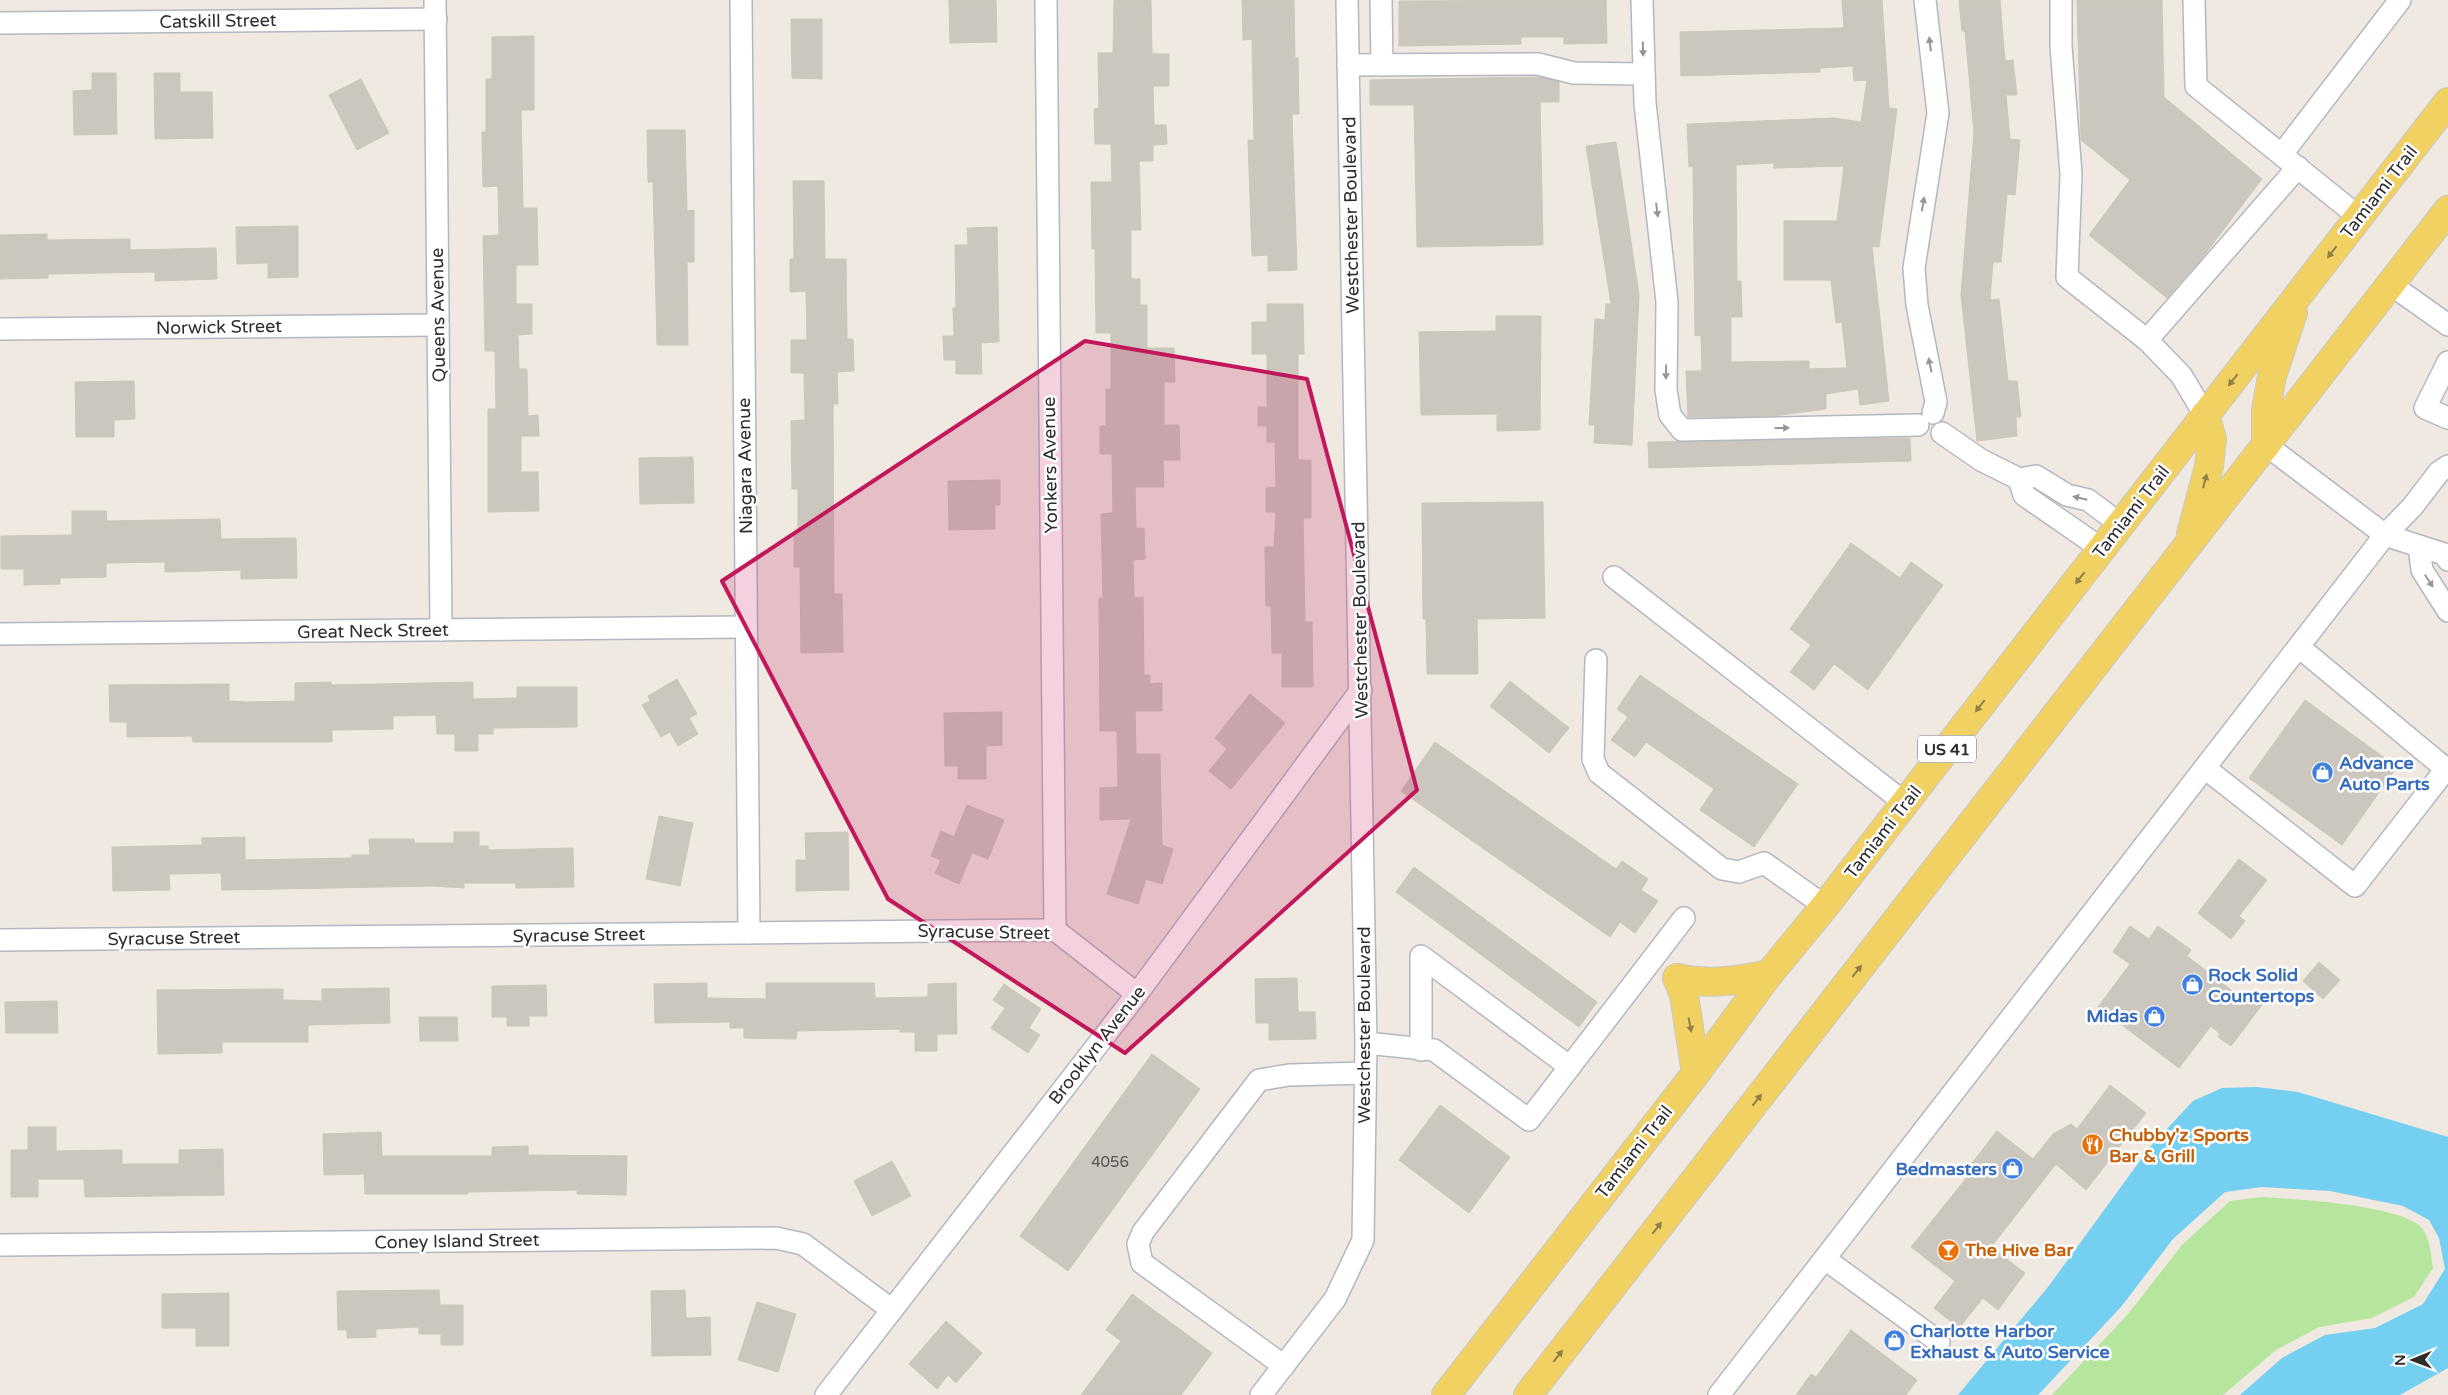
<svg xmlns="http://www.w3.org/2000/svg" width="2448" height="1395" font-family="'Varela Round',sans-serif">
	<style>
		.green { fill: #b6e59e }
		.water { fill: #75cff0 }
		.building { fill: #cbc7bf; stroke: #cbc5ba; fill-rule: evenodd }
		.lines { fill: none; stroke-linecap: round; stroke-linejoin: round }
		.minor-casing { stroke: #b4b7c1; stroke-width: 24 }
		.major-casing { stroke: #c9c9c9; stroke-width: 30 }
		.minor { stroke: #fff; stroke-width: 21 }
		.major { stroke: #f2d163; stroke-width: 28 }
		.oneway { fill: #969696 }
		.oneway2 { fill: #908048 }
		.marked { fill: #c2185b; fill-opacity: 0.2; stroke: #c2185b; stroke-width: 4; stroke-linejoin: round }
		.labels { text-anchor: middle; stroke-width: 5; stroke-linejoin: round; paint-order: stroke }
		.number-label { font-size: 15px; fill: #555452 }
		.shield { fill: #fff; stroke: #6d6d6d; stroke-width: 1 }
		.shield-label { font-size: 16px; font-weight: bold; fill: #2e2e2e }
		.street-label { font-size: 18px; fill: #2e2e2e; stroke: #fff }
		.shop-label { font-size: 18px; font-weight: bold; fill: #366cbe; stroke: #fff; text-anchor: start }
		.food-label { font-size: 18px; font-weight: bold; fill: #c56008; stroke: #fff; text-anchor: start }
	</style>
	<rect width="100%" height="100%" fill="#efe9e1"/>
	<path class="green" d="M2262,1197C2295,1199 2399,1205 2421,1227C2430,1237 2431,1255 2433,1268L2414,1297L2372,1318L2319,1327L2276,1350L2223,1395H2052L2129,1313L2182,1245L2230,1201Z"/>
	<path class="water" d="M2256,1087L2298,1092L2448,1137V1368L2400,1395H2240L2282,1358L2325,1335L2375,1328L2423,1304L2445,1269L2439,1238L2429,1220L2403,1206L2330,1191L2262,1187L2225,1192L2173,1239L2121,1307L2038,1395H1958L2048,1287L2150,1147L2193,1101L2222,1088Z"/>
	<g class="building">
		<path d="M949,0H996L997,42L950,43Z"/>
		<path d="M1114,0H1151L1152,54H1169V86H1153L1154,125H1166L1167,144L1153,145V161H1139L1141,230H1131V279H1140V305H1147V348H1174L1175,382H1164V425H1179L1180,460H1163L1164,487H1135L1136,528H1144L1145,559L1133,560L1134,598L1143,597L1144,675H1150V684L1162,683V711H1135L1136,754H1160L1162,845L1173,849L1162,884L1146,879L1138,904L1107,894L1131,819L1100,820V788L1118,787L1117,731H1100L1099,598H1103L1101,514L1113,513L1112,454H1100V426H1106V389H1111V333H1096L1095,249H1092L1091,182H1112L1111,144H1095L1094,109L1099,108L1098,53H1113Z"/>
		<path d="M1242,0H1294L1295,58H1298L1299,114H1292L1297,270L1268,271V255L1252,256L1248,140H1254L1252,39L1243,40Z"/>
		<path d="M1606,0L1607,43L1564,44V37H1521V44L1399,46V1Z"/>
		<path d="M1842,0H1882L1889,108L1897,109L1879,247L1872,246L1889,401L1860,405L1858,389L1826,394V409L1772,416L1688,417L1686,371H1702L1701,335L1695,336L1693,166L1689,167L1687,124L1834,118L1861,122L1867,80L1854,81L1853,66L1820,68V72L1681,76L1680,32L1844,28ZM1774,163V168L1844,166L1837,221H1784V280H1831L1836,323L1842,322L1847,368L1809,369V361L1731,362V317H1742L1741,281H1737L1736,165Z"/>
		<path d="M1959,0H2000L2005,61L2013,60L2017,95H2006L2010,139L2020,140L2015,195L2007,194L2001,262H1993L1990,300L1999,299L2008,381H2017L2021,417H2016L2017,436L1977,441L1961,295L1974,133L1965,31H1962Z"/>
		<path d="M2077,0H2162L2164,97L2262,179L2202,258L2167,298L2089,235L2130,180L2081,140Z"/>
		<path d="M791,19H822V79L792,78Z"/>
		<path d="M534,36V110H521L523,208H537L538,265H516V304H532V334L518,335L519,369H527L528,416L538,415L539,436H521V472H538L539,511L488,512V409H496L495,351H485L483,236L499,235L498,186L483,187L482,132H486V79H492V37Z"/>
		<path d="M92,73H116L117,134L74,135L73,91L92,90Z"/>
		<path d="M154,73H180V92H212L213,138L155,139Z"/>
		<path d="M1540,77L1559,82V102H1540L1543,245L1417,247L1414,105H1370V80Z"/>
		<path d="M361,79L389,133L357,150L329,95Z"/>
		<path d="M647,130H685L687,211L694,210V262H687L688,345H657L653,182H648Z"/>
		<path d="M1616,142L1639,295L1632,445L1594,443L1595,425H1589L1595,319L1605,320L1606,304H1611L1586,146Z"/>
		<path d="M793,181H824L825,259H846L847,339H853L854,371L837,372L838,404H833L834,594H842L843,652L801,653L800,567H794V532H798V489H792L791,421L805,420L804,373H791V340H807L806,291L790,292V259H794Z"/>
		<path d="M298,226V277L268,278V263L237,264L236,227Z"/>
		<path d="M997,227L999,342L981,343L982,374H956V360H944L943,336H954L953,308H956L955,245H968L967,228Z"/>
		<path d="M47,234V240L130,239V250L216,248L217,279L155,281V272L48,274V278L0,279V235Z"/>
		<path d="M1267,304H1303L1304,354H1298V460H1311V518H1303L1305,622H1312L1313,687H1282V653H1272L1271,606H1266L1265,547H1274L1276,512H1266V488L1276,487L1275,442H1267V426H1258V407H1267V354H1252V322H1267Z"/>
		<path d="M1496,316H1541L1540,430L1497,431V414L1421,415L1419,332L1496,331Z"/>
		<path d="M134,381L135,419L114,420V437H76L75,382Z"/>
		<path d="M1910,438L1911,461L1649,468L1648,442Z"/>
		<path d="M693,457L694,503L640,504L639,458Z"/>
		<path d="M1000,480V505H995V529L949,530L948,481Z"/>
		<path d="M1543,502L1545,618L1477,619L1478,674H1427L1426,619H1423L1422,503Z"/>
		<path d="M72,511H106L107,521L220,519L221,539L296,538L297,578L241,579V570L165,572V562L106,563V577L60,578V584L24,585V569H1V536L72,535Z"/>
		<path d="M1851,543L1900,578L1911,562L1943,585L1868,690L1834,664L1814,690L1790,672L1811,645L1790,629Z"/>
		<path d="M1640,675L1798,784L1754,847L1700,810L1714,789L1646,742L1635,757L1611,740L1628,717L1617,709Z"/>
		<path d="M677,679L697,714L689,718L698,734L678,746L670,732L661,737L642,705L650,701L648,696Z"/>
		<path d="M1510,681L1569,728L1549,753L1490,706Z"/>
		<path d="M331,682V685L473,682V699L517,698V687H577V727L493,728V734H478V751H455V734H437L436,715L393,716V729L332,730V742H193L192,736L127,737V722H110L109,685L229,684V701L248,702L295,701V683Z"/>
		<path d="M1250,694L1285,723L1231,789L1209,771L1227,749L1215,738Z"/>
		<path d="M2305,700L2397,767L2342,845L2249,778Z"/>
		<path d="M1002,712V745L986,746V779H958V766H945L944,713Z"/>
		<path d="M1435,742L1616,869L1622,861L1648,879L1641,890L1658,901L1635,933L1620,922L1610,937L1401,791Z"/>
		<path d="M967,805L1004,820L988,859L972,853L959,884L935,873L941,860L931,856L941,831L954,837Z"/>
		<path d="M659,816L693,823L680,886L646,879Z"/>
		<path d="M454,832H479V846H488V850L573,848L574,887L516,888V883H464V888L434,886L222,890L221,873L169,874L170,890L113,891L112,847L202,845V838L245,837V860L352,858V855H370L369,839H414V843H454Z"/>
		<path d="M848,832L849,890L796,891V860H806L805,833Z"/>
		<path d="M2239,859L2267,880L2239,916L2245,921L2231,939L2198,913Z"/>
		<path d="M1414,867L1597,1002L1579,1027L1396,892Z"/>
		<path d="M2130,926L2149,939L2158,926L2191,950L2187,956L2244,1000L2250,991L2265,1001L2231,1046L2218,1037L2220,1034L2211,1026L2179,1068L2098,1007L2130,964L2113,952Z"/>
		<path d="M2319,962L2340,980L2323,999L2303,981Z"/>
		<path d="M1297,978L1298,1012H1315L1316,1039L1269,1040V1023H1256L1255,979Z"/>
		<path d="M707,983V998L766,999V983H874L875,998L928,997V984L956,983L957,1034H937V1051H915V1032H900V1029L797,1031L796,1039L744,1038V1028H730V1022L655,1023L654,984Z"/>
		<path d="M1004,984L1041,1009L1029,1028L1040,1035L1028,1053L991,1028L1005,1008L993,1000Z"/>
		<path d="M546,985L547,1016H529V1026H507V1017H492V986Z"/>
		<path d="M389,988L390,1023L308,1025V1042H222V1053L158,1054L157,990L283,989V1000L322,1001V989Z"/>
		<path d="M57,1001L58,1033H6L5,1002Z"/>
		<path d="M419,1017H457L458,1041H420Z"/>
		<path d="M1152,1054L1200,1089L1068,1271L1020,1236Z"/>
		<path d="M2110,1085L2146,1113L2086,1190L2056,1164L1991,1247L2025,1273L1998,1310L1983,1298L1959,1328L1934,1308L1955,1281L1911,1247L1976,1166L1972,1163L1997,1131L2033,1159L2053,1134L2071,1124L2077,1129Z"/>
		<path d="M1440,1105L1510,1157L1469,1213L1399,1160Z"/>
		<path d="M28,1127H56V1151L122,1150V1164H179V1150L223,1149L224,1195L85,1197L84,1179H38V1197H11V1150H28Z"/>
		<path d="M381,1132L382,1156H492V1147L528,1146V1155L627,1156L626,1195L577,1194V1190L468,1192V1194H365L364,1174L324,1175L323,1134Z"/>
		<path d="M892,1161L911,1196L872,1216L854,1181Z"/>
		<path d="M439,1290L440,1305H463V1345H441V1334H419V1327L376,1329V1337L347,1338V1330H338L337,1291Z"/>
		<path d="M685,1290L686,1318L710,1317L711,1355L652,1356L651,1291Z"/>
		<path d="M229,1293V1346H196V1328H162V1294Z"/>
		<path d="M1132,1294L1212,1353L1181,1395H1081L1121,1341L1106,1330Z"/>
		<path d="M757,1302L796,1314L778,1372L738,1360Z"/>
		<path d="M946,1321L982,1353L956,1383L948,1375L937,1389L909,1364Z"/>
		<path d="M1851,1330L1917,1380L1906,1395H1796L1811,1374L1816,1377Z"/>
	</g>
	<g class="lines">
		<defs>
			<g id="minor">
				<path d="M435,0L441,630"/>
				<path d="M741,0L749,933"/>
				<path d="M1046,0L1055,930"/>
				<path d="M1381,0L1382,65"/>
				<path d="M1642,0L1645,103L1667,302L1666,390L1670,415L1682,430L1918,425"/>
				<path d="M1925,0L1938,113L1914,268L1917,305L1936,402L1933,413"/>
				<path d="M2061,0V46L2071,174L2067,277L2147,340L2181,375L2205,415"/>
				<path d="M2194,0L2196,86L2359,217"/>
				<path d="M0,23L436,19"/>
				<path d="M1348,65L1538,64L1574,73L1644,74"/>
				<path d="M2282,154L2400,0"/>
				<path d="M2390,284L2448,325"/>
				<path d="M0,329L438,325"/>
				<path d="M2147,340L2298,167"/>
				<path d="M2448,362L2425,408L2448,418"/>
				<path d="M1942,433L1981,460L2019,479L2036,476L2067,495L2088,500L2120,524"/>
				<path d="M2266,445L2385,535L2444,554L2448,560"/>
				<path d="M2019,479L2024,495L2102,549"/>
				<path d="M2419,547L2422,570L2448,611"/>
				<path d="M1614,577L1905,803"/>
				<path d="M0,634L746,627"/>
				<path d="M1596,660L1593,759L1599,773L1722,869L1739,872L1764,863L1825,906"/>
				<path d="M2205,768L2355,886L2446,769L2299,647"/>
				<path d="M0,940L1055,930L1137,994"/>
				<path d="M1366,1043L1434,1050L1529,1120L1684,918"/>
				<path d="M1421,1050V956L1570,1067"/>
				<path d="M0,1245L776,1238L803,1244L892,1310"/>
				<path d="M1825,1259L1939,1342"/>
				<path d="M1284,1366L1142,1263L1138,1244L1143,1232L1259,1080L1289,1075L1365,1073"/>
				<path d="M826,1395L1137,994L1361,690"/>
				<path d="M1261,1395L1335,1299L1363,1240L1366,1043L1347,0"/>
				<path d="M1719,1395L2385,535L2413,506L2439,472L2448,466"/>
			</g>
			<g id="major">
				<path d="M2266,445V410L2272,376L2293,313"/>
				<path d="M2191,534L2209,466L2212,439L2205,415"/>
				<path d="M1677,978L1684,995L1696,1073"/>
				<path d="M1677,978C1708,985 1738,981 1769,974"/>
				<path d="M1446,1395L1696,1073L1769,974L1825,906L2448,102"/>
				<path d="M1528,1395L2448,210"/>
			</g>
		</defs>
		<use href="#minor" class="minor-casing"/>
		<use href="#major" class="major-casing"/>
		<use href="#minor" class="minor"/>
		<use href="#major" class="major"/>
	</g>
	<defs><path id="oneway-solid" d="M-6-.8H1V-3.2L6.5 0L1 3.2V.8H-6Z" transform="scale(1.25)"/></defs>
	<g class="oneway">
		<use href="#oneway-solid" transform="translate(1930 44) rotate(-97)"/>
		<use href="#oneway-solid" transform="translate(1643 49) rotate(89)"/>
		<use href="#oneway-solid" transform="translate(1923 204) rotate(-81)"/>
		<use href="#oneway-solid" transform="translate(1657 210) rotate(83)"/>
		<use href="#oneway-solid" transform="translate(1930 365) rotate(-102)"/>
		<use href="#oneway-solid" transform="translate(1666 372) rotate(91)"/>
		<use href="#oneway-solid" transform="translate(1782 428) rotate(-1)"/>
		<use href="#oneway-solid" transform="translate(2080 498) rotate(-167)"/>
		<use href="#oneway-solid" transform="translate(2429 581) rotate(57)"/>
	</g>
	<g class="oneway2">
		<use href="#oneway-solid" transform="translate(2332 252) rotate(128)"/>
		<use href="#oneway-solid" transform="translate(2233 380) rotate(128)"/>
		<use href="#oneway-solid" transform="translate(2205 481) rotate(-75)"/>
		<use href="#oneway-solid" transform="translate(2080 578) rotate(128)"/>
		<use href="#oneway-solid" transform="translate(1980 706) rotate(128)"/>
		<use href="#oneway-solid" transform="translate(1857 971) rotate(-52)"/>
		<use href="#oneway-solid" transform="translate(1690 1025) rotate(79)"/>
		<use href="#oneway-solid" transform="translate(1757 1100) rotate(-52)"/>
		<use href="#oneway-solid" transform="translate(1657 1228) rotate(-52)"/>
		<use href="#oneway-solid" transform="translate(1558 1356) rotate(-52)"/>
	</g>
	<path class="marked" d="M1085,341L1307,379L1417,790L1125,1053L888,899L722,581Z"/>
	<defs>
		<symbol id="shop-disc" viewBox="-11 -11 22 22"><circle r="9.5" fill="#3f7fe0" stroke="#fff"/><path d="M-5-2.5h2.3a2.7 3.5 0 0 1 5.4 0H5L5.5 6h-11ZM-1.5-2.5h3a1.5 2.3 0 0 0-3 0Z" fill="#fff"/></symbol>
		<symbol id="restaurant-disc" viewBox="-11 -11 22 22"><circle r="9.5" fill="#e8710a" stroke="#fff"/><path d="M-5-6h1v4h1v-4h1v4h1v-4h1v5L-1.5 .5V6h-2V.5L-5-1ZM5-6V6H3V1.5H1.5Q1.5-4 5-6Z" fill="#fff"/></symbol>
		<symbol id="bar-disc" viewBox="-11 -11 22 22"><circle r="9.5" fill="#e8710a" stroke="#fff"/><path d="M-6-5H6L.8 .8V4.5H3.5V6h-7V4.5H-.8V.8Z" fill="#fff"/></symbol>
	</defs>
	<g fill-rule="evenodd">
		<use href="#shop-disc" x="2310" y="760" width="25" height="25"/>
		<use href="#shop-disc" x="2180" y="972" width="25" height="25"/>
		<use href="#shop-disc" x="2142" y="1004" width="25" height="25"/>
		<use href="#restaurant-disc" x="2080" y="1132" width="25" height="25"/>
		<use href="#shop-disc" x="2000" y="1156" width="25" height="25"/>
		<use href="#bar-disc" x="1936" y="1238" width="25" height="25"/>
		<use href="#shop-disc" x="1882" y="1328" width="25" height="25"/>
	</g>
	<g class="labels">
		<g class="number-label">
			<text x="1110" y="1167">4056</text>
		</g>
		<rect class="shield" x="1918" y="735.5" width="58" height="27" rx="4"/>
		<g class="shield-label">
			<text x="1947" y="755">US 41</text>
		</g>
		<g class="street-label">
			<text transform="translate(218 21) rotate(-1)" y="6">Catskill Street</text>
			<text transform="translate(2379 192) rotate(-52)" y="6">Tamiami Trail</text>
			<text transform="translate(1351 215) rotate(-91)" y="6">Westchester Boulevard</text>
			<text transform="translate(438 315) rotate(-91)" y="6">Queens Avenue</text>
			<text transform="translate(219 327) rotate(-1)" y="6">Norwick Street</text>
			<text transform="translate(1050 465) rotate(-91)" y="6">Yonkers Avenue</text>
			<text transform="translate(745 466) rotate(-91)" y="6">Niagara Avenue</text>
			<text transform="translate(2131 512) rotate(-52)" y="6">Tamiami Trail</text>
			<text transform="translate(1360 620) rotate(-91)" y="6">Westchester Boulevard</text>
			<text transform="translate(373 631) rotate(-1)" y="6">Great Neck Street</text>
			<text transform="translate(1883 832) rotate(-52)" y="6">Tamiami Trail</text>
			<text transform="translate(984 932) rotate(1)" y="6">Syracuse Street</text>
			<text transform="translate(579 935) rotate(-1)" y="6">Syracuse Street</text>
			<text transform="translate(174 938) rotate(-1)" y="6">Syracuse Street</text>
			<text transform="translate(1364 1025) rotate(-90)" y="6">Westchester Boulevard</text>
			<text transform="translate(1097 1045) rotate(-52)" y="6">Brooklyn Avenue</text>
			<text transform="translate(1634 1152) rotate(-52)" y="6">Tamiami Trail</text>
			<text transform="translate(457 1241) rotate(-1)" y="6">Coney Island Street</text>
		</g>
		<g class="shop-label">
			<text x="2339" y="769">Advance<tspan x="2339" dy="21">Auto Parts</tspan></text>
			<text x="2208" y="981">Rock Solid<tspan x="2208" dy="21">Countertops</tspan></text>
			<text x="2138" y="1022" text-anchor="end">Midas</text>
			<text x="1997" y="1175" text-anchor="end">Bedmasters</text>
			<text x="1910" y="1337">Charlotte Harbor<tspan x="1910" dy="21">Exhaust &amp; Auto Service</tspan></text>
		</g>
		<g class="food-label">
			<text x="2109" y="1141">Chubby'z Sports<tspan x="2109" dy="21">Bar &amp; Grill</tspan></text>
			<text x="1965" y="1256">The Hive Bar</text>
		</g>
	</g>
	<g transform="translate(2413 1360) rotate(269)" stroke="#ffffff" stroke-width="4" paint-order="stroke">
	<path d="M0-4L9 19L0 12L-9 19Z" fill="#2e2e2e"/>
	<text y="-8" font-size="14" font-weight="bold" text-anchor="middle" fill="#2e2e2e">N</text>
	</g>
</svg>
